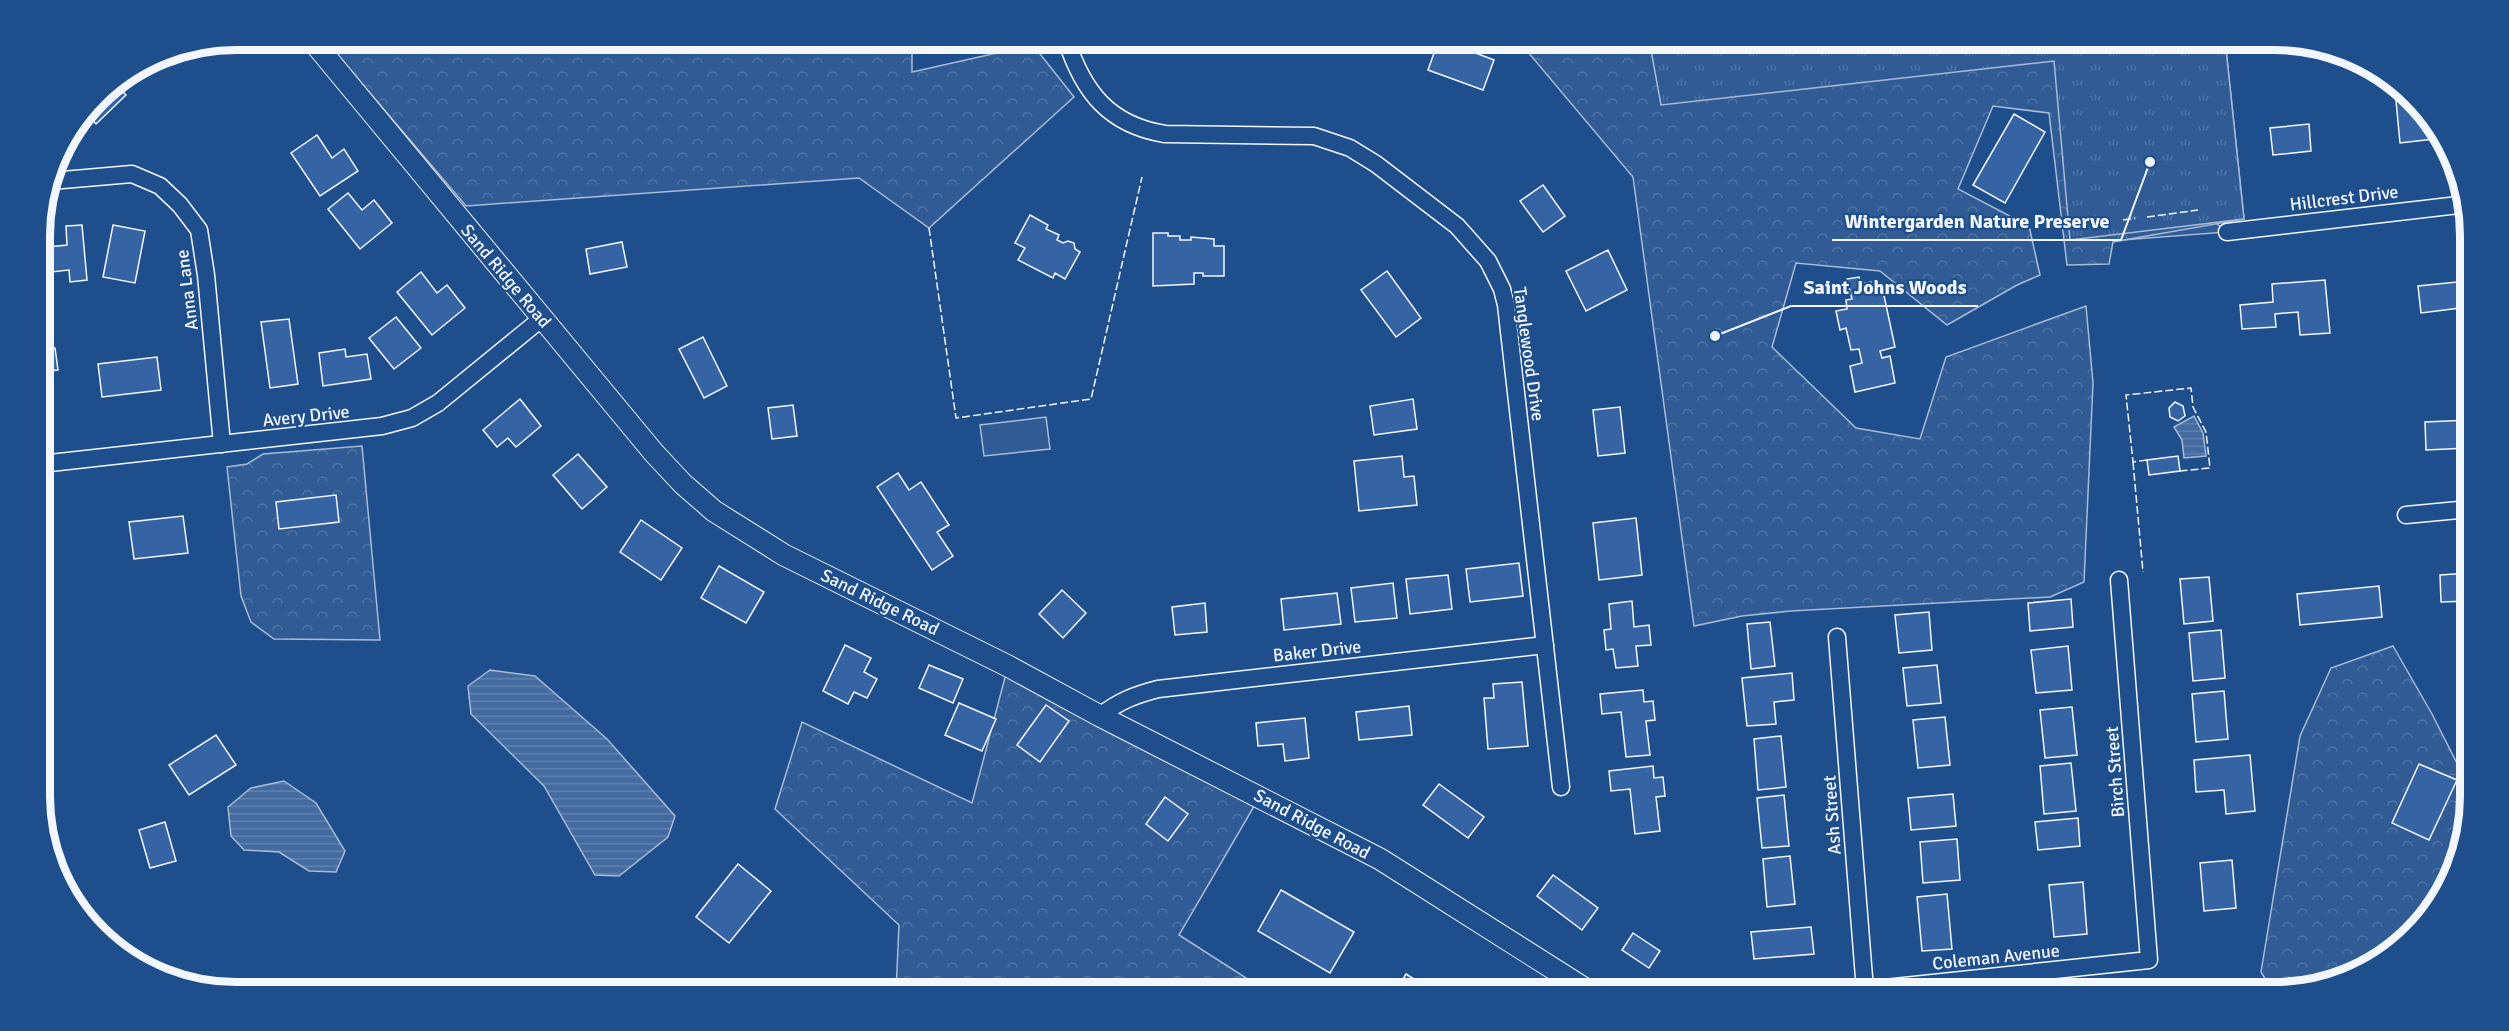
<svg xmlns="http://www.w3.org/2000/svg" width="2509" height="1031" font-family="Signika,sans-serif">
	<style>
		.built { fill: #305b95; stroke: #a8bbd7; stroke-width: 1.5 }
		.forest { fill: url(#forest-crowns); stroke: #a8bbd7; stroke-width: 1.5 }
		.park { fill: url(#park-tufts); stroke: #a8bbd7; stroke-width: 1.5 }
		.water { fill: url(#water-rules); stroke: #a8bbd7; stroke-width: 1.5 }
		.building { fill: #3563a3; stroke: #f2f6ff; stroke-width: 1.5 }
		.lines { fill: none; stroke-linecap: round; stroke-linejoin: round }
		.minor-casing { stroke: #f2f6ff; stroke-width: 19 }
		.tertiary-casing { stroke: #f2f6ff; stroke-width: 23 }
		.minor { stroke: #1f4e8c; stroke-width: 16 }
		.tertiary { stroke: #1f4e8c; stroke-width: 21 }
		.fence { stroke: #f2f6ff; stroke-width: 1.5; stroke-dasharray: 8 3; stroke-linecap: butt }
		.labels { text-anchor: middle; stroke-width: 4.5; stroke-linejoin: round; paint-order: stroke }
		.street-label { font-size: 18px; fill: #f2f6ff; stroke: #1f4e8c }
		.rim { fill: none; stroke: #f2f6ff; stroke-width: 8 }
		.leader { fill: none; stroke: #f2f6ff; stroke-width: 2 }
		.callout-dot { fill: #f2f6ff; stroke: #1f4e8c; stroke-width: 2 }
		.callout-label { font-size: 20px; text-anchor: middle; font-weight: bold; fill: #f2f6ff; stroke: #1f4e8c; stroke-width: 4.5; stroke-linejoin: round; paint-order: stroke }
	</style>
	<defs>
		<pattern id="forest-crowns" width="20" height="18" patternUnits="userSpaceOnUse" patternTransform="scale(1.5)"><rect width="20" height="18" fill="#305b95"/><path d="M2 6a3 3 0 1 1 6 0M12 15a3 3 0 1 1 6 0" fill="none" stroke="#4e73a5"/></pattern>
		<pattern id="park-tufts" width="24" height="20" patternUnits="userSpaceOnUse" patternTransform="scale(1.5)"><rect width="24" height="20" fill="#305b95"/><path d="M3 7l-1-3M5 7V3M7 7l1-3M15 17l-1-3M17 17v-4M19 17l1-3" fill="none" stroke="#4e73a5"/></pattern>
		<pattern id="water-rules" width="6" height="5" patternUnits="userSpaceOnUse" patternTransform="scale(1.5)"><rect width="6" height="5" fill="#446ba0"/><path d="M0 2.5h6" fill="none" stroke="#5f81ae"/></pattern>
	</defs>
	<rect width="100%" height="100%" fill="#1f4e8c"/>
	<g class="built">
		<path d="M2207,216L2227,232L2122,240Z"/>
		<path d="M1046,417L1050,449L984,456L980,425Z"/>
	</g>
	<g class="forest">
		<path d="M324,39H912V72L1033,45L1074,97L929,228L859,178L466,206Z"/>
		<path d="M1517,39H2273L2287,41L2226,49L2244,219L2113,242L2109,264L2067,265L2049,113L1993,106L1958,189L2029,226L2040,275L2017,285L1947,325L1880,271L1796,263L1772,347L1856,428L1920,439L1946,357L2086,306L2093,383L2084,582L2050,597L1791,611L1742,616L1694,626L1633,177Z"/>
		<path d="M362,446L380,640L274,639L251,622L241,596L227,467L247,464L263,454Z"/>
		<path d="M2393,646L2432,714L2470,789L2459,859L2430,915L2393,952L2337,981L2286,992H2273L2261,972L2300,736L2331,668Z"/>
		<path d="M1008,666L1260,796L1179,935L1268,992H896L899,925L775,809L802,722L972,803Z"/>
	</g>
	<path class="park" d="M1649,39H2273L2287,41L2226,49L2244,219L2070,240L2054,61L1661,105Z"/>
	<g class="water">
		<path d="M2194,416L2203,433L2206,456L2184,458L2182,440L2174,427Z"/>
		<path d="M490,670L535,676L607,739L675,816L668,837L619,876L595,875L544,786L471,714L468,686Z"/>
		<path d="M284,781L316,803L345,851L336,872L309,871L279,852L244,850L231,836L228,807L251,788Z"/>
	</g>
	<g class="building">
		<path d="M241,39L221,52L215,43L236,39Z"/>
		<path d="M1439,39L1494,60L1483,90L1428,70Z"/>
		<path d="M174,51L177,63L155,70L152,59L161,54Z"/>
		<path d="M114,83L126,95L96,124L86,113L106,88Z"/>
		<path d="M2395,90L2421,106L2433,125L2434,139L2400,143Z"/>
		<path d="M2014,114L2045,132L2005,203L1973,185Z"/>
		<path d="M2309,124L2311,151L2273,155L2270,128Z"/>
		<path d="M317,135L332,158L344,149L358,171L320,196L291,153Z"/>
		<path d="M1543,185L1565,216L1543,232L1520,201Z"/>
		<path d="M348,193L362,210L374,200L392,223L360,249L328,209Z"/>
		<path d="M1030,215L1048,225L1046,229L1059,235L1057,240L1063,243L1068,241L1074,243L1075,249L1080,252L1065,279L1055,273L1053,278L1018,260L1025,248L1015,243Z"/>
		<path d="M82,225L87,280L70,282L69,270L51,272L48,247L67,245L66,226Z"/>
		<path d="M113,225L145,231L135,283L103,277Z"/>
		<path d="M1153,233H1168V236H1180V240H1191V237L1214,239V246H1224V276H1203V273H1194V284L1153,286Z"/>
		<path d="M622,242L627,267L590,274L586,249Z"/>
		<path d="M1608,250L1627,290L1586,311L1566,271Z"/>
		<path d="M1387,271L1421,318L1396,337L1361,290Z"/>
		<path d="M421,272L437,293L447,285L465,308L432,335L397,292Z"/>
		<path d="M1859,277L1860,284L1871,282L1873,293L1883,291L1895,347L1880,351L1882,358L1890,356L1895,383L1855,392L1850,366L1862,363L1859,349L1851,350L1846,328L1840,330L1836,311L1847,309L1846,300L1852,299L1847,279Z"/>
		<path d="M2325,280L2330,333L2300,335L2298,312L2275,314L2276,327L2242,329L2240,305L2273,302L2272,284Z"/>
		<path d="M2457,282L2460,308L2421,313L2418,286Z"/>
		<path d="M396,317L421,348L394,369L369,338Z"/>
		<path d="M289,319L298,384L270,388L261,322Z"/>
		<path d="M703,337L727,386L704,398L679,349Z"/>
		<path d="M55,348L58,370L40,372V350Z"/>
		<path d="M345,349L346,357L367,354L371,379L323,386L319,353Z"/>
		<path d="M157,357L161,390L102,397L98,364Z"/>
		<path d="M520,399L541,426L516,447L508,438L497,447L483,430Z"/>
		<path d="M1413,399L1417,429L1374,435L1370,406Z"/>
		<path d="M2175,402L2183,406L2185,416L2178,421L2170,417L2169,408Z"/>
		<path d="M793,405L797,436L772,439L768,408Z"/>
		<path d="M1620,407L1625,453L1598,456L1593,410Z"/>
		<path d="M2469,420V448L2426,450L2425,422Z"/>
		<path d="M578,454L607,487L582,509L553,475Z"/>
		<path d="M1402,456L1404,477L1414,476L1417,505L1359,511L1354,461Z"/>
		<path d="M2178,456L2180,471L2149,475L2147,460Z"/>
		<path d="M898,473L909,490L921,482L949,525L937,532L953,556L932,570L877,487Z"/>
		<path d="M336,495L339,522L279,529L276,502Z"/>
		<path d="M183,516L188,553L134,559L129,522Z"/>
		<path d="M1636,518L1642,575L1599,580L1593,523Z"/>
		<path d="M641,520L682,548L661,580L620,552Z"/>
		<path d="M1519,563L1523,596L1470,602L1466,569Z"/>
		<path d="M719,566L764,592L746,623L701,598Z"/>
		<path d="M2469,573V601L2441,602L2440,575Z"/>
		<path d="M1448,575L1452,609L1410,614L1406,579Z"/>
		<path d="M2209,577L2213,621L2184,624L2180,579Z"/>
		<path d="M1393,583L1397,618L1355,622L1351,588Z"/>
		<path d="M2379,586L2382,617L2300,625L2297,594Z"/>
		<path d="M1062,590L1086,613L1063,638L1039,614Z"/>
		<path d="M1337,593L1341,624L1284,630L1281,599Z"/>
		<path d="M2071,599L2073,627L2030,631L2028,603Z"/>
		<path d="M1632,601L1634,627L1649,625L1651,645L1636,646L1638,666L1616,668L1613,649L1606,650L1604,630L1611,629L1609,604Z"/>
		<path d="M1205,603L1207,632L1175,635L1172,607Z"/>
		<path d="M1929,612L1932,650L1899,653L1895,615Z"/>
		<path d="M1770,622L1775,666L1751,669L1747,624Z"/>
		<path d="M2221,630L2225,678L2193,681L2189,633Z"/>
		<path d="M845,645L871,658L864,672L877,679L867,698L854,692L848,704L823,691Z"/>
		<path d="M2068,646L2072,690L2036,693L2031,650Z"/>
		<path d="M929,665L963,679L953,703L919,688Z"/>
		<path d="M1937,665L1941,703L1907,706L1903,668Z"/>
		<path d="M1792,673L1794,700L1774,702L1776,724L1747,726L1742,678Z"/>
		<path d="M1522,682L1528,746L1488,749L1484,698H1494L1493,684Z"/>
		<path d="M1643,690L1644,702L1653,701L1655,720L1646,721L1650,755L1626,757L1621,712L1602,714L1600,694Z"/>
		<path d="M2224,691L2228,739L2196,742L2192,694Z"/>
		<path d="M959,703L996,719L982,751L945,735Z"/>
		<path d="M1046,705L1069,721L1040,762L1017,745Z"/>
		<path d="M1409,706L1412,735L1359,740L1356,712Z"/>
		<path d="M2072,707L2077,755L2045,758L2040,710Z"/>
		<path d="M1945,717L1950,765L1918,768L1913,720Z"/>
		<path d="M1305,718L1309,758L1285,761L1283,744L1258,746L1256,723Z"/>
		<path d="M216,735L236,765L189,795L169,765Z"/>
		<path d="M1781,736L1786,787L1758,790L1754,739Z"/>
		<path d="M2250,755L2255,811L2226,814L2224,790L2196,792L2194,760Z"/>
		<path d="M42,762L54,825L43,827Z"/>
		<path d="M2071,763L2076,811L2044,814L2040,766Z"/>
		<path d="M2419,764L2457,780L2429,840L2392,823Z"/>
		<path d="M1653,766L1654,778L1663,777L1665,796L1656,797L1660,831L1635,834L1630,789L1611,791L1609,771Z"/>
		<path d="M1439,784L1484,817L1468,838L1423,805Z"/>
		<path d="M1953,794L1956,826L1911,830L1908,798Z"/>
		<path d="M1784,795L1789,846L1762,848L1757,798Z"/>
		<path d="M1165,797L1188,814L1168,841L1146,824Z"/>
		<path d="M2078,818L2080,846L2038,850L2035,822Z"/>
		<path d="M165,822L176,861L150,868L139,830Z"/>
		<path d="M1957,839L1960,880L1923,883L1920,842Z"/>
		<path d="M1790,856L1795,904L1767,907L1763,859Z"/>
		<path d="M2232,860L2236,908L2204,911L2200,863Z"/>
		<path d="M738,864L771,891L729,943L696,917Z"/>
		<path d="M1553,875L1598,908L1582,930L1537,896Z"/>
		<path d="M2083,882L2087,934L2054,937L2049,885Z"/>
		<path d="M1281,890L1354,932L1330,973L1258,931Z"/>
		<path d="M1947,894L1952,949L1922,951L1917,897Z"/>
		<path d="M1811,927L1814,954L1754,959L1751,932Z"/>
		<path d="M1633,933L1660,951L1649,968L1622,950Z"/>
		<path d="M1406,974L1430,989L1429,992H1395Z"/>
		<path d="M1489,984L1502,992H1485Z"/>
	</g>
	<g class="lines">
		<defs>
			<g id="minor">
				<path d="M1066,39C1083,92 1109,125 1165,134L1314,136L1350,148L1376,164L1457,226L1488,261L1502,289L1506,305L1561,787"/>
				<path d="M51,181L132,174L160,186L180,205L199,230L206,275L222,444"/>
				<path d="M2227,232L2467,204"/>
				<path d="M41,464L382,426L412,418L438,403L541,319"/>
				<path d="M2406,515L2469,509"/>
				<path d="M1837,637L1865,990"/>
				<path d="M1100,716C1119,701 1135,695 1158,689L1545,645"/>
				<path d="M1847,992L2149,960L2119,580"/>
			</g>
			<path id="tertiary" d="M311,39L654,453L683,484L714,511L784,555L1008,666L1100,716L1380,859L1590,992"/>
		</defs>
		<use href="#minor" class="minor-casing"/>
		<use href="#tertiary" class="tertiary-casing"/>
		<use href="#minor" class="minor"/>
		<use href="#tertiary" class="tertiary"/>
		<g class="fence">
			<path d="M2147,217L2198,210"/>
			<path d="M2123,220L2135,218"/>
			<path d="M929,228L956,418L1091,399L1142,177"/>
			<path d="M2147,460L2133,462L2126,395L2191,388L2193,407L2206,432L2210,468L2180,471"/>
			<path d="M2133,462L2143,572"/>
		</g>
	</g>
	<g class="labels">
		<g class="street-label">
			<text transform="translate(2344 198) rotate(-7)" y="6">Hillcrest Drive</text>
			<text transform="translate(506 276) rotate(50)" y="6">Sand Ridge Road</text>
			<text transform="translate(187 290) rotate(-97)" y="6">Anna Lane</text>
			<text transform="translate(1529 354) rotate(82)" y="6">Tanglewood Drive</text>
			<text transform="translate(306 416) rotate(-6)" y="6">Avery Drive</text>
			<text transform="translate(880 602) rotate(26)" y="6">Sand Ridge Road</text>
			<text transform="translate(1317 651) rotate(-6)" y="6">Baker Drive</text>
			<text transform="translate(2115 772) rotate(-94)" y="6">Birch Street</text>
			<text transform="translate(1832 815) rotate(-94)" y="6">Ash Street</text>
			<text transform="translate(1312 824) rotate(28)" y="6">Sand Ridge Road</text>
			<text transform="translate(1996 957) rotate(-6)" y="6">Coleman Avenue</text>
		</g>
	</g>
	<path d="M0 0H2509V1031H0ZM236 50H2274A186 186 0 0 1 2460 236V796A186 186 0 0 1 2274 982H236A186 186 0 0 1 50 796V236A186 186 0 0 1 236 50Z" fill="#1f4e8c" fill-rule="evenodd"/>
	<path class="rim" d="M236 50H2274A186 186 0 0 1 2460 236V796A186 186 0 0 1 2274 982H236A186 186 0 0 1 50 796V236A186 186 0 0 1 236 50Z"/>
	<path class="leader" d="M2150 162L2121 240H1832M1715 336L1791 306H1978"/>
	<g class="callout-dot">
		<circle cx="2150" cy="162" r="6"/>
		<circle cx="1715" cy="336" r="6"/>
	</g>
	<g class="callout-label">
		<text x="1977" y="228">Wintergarden Nature Preserve</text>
		<text x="1885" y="294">Saint Johns Woods</text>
	</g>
</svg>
